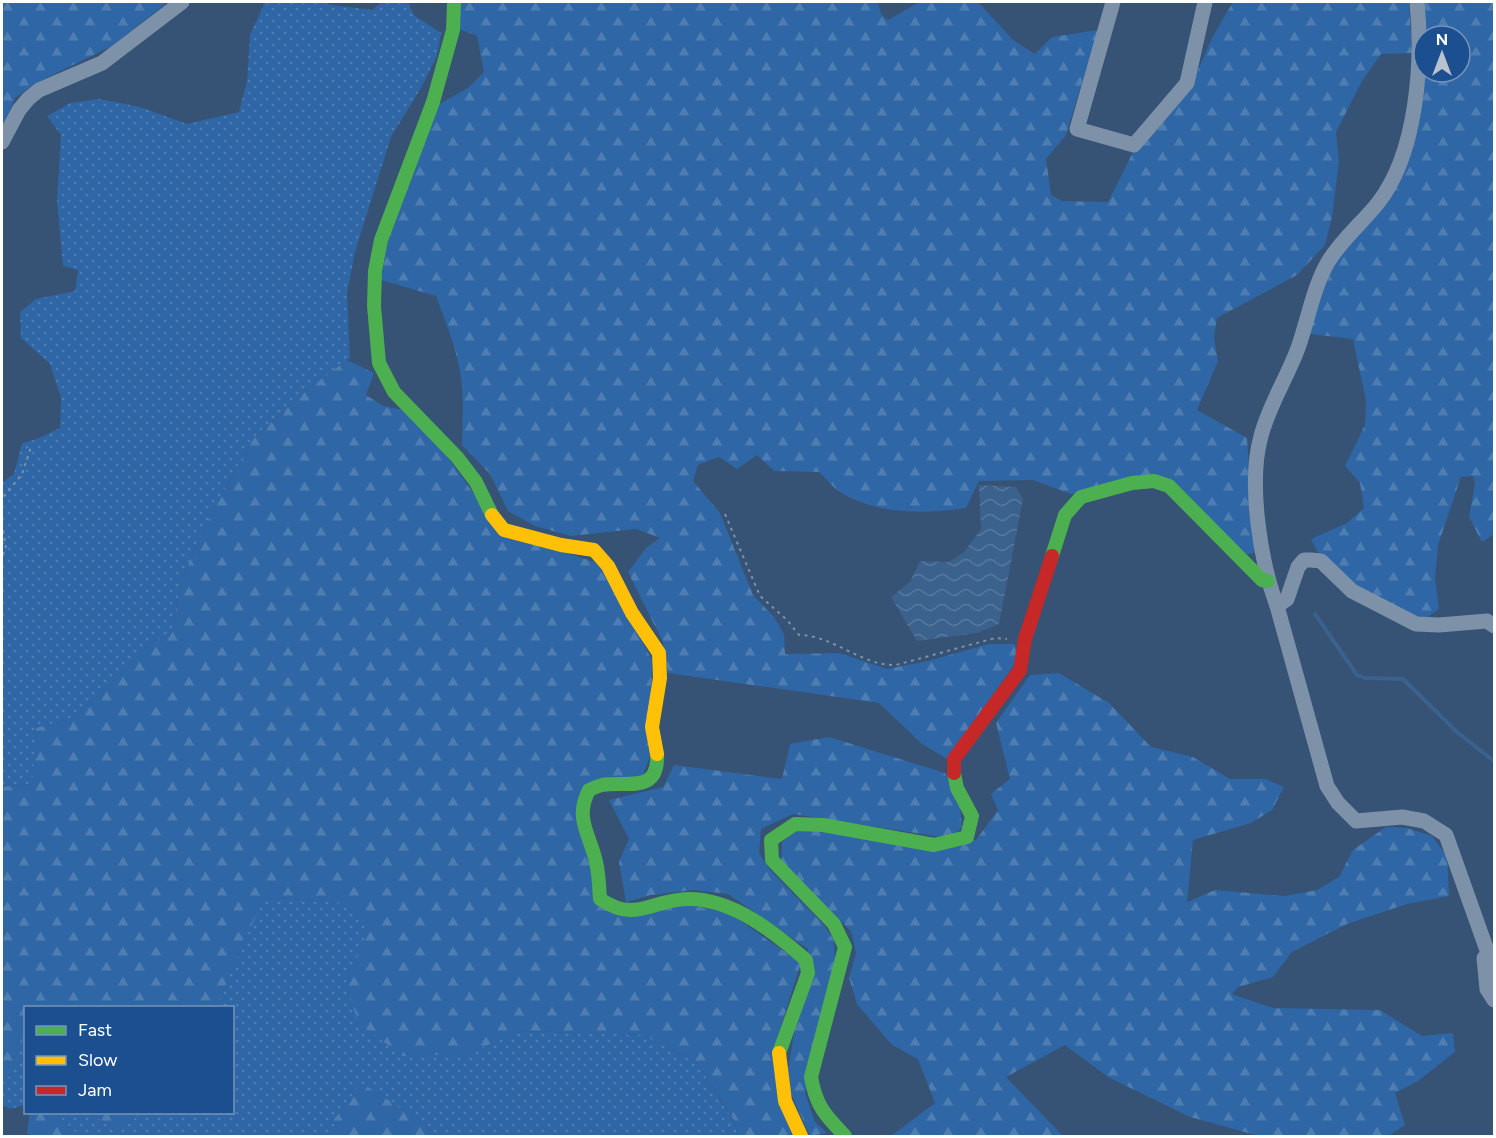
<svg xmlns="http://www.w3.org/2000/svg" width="1496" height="1138" font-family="Figtree,sans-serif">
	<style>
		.grass { fill: url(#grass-dots) }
		.forest { fill: url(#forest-firs); fill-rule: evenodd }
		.water { fill: url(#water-waves) }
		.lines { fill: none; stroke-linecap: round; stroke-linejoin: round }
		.stream { stroke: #3b618d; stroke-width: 4 }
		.path { stroke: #7d92a8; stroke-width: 2; stroke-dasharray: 3 4.5; stroke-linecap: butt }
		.street { stroke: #7d92a8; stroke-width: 15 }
		.fast { stroke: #4caf50; stroke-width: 14 }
		.slow { stroke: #ffc107; stroke-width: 14 }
		.jam { stroke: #c62828; stroke-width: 14 }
	</style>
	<defs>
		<pattern id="grass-dots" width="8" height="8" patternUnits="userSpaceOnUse" patternTransform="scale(1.5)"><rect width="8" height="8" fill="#2f66a5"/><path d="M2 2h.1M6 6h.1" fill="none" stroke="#4e7db2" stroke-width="1.8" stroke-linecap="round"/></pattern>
		<pattern id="forest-firs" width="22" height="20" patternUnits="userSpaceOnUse" patternTransform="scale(1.5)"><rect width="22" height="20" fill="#2f66a5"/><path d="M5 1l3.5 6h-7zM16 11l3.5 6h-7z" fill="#4e7db2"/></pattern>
		<pattern id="water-waves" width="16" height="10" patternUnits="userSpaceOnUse" patternTransform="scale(1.5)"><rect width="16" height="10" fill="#3b618d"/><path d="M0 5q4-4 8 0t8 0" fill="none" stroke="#58799e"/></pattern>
	</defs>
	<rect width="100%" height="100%" fill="#365274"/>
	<g class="grass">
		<path d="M265,2H322L332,5L372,10L382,2H408L414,15L441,33L437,56L422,86L391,137L355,252L347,293L350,358L307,390L252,440L208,520L182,579L171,634L149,643L124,672L73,718L36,728L33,784L2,787V483L14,474L22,443L37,439L60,428L61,398L50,364L21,338L20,312L36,299L75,291L78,270L63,266L57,200L61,135L47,116L70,103L99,99L140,107L187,124L239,112L247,81L250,35Z"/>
		<path d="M263,897L339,903L371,925L346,986L466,1054L521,1031L643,1035L697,1063L735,1123L737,1136H431L426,1124L333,1121L340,1136H80L55,1113H91L116,1132L142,1113L232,1112V1008L216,1007Z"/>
		<path d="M25,1039V1105L10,1109L2,1105V1077H12L19,1041Z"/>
	</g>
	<g class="forest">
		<path d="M2,2H168L112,46L36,83L15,98L2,128Z"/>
		<path d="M460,2H878L881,14L888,20L919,2H978L1013,40L1035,54L1052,37L1098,30L1066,135L1046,159L1051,195L1062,201L1108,202L1134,150L1193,81L1213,36L1233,2H1409L1412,53L1381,54L1362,81L1336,132L1339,162L1332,217L1325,245L1297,275L1217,318L1214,338L1218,361L1197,410L1247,438L1255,553L1241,555L1173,482L1071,494L1033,480L979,481L966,508C924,514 882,515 843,494C835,490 827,479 819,472L774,471L757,455L737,469L719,457L698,465L693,481L720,513L753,595L774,617L784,634L785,654L839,653L887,669L928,661L989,644H1015L1017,661L947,759L921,743L879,703L668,673L663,642L628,572L646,548L660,538L636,529L571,536L535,526L508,511L490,474L462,445C462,418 465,389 458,362C453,339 444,318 436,296L381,280L387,244L439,104L468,88L484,72L477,36L459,29Z"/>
		<path d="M1422,2H1494V534L1482,542L1469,517L1475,484L1473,476L1461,477L1438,545L1435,579L1439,609L1423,620L1373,601L1319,555L1311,539L1347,523L1364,508L1360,483L1345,466L1365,425L1366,401L1353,339L1310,334L1319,300L1333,266L1401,177ZM1424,36H1460V72H1424Z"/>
		<path d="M347,360L374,373L366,395L383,406L403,410L439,445L501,532L601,564L652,660L650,756L643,775L586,785L590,859L594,902L685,904L729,913L801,963L772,1054L792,1136H737L735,1122L697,1063L643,1035L522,1031L466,1054L403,1056L359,1024L346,985L370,925L339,903L264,897L216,1007L26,1008L25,1039L19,1041L12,1077H2V787L32,784L36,728L73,718L124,672L149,643L171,634L182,579L208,520L252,440L307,390Z"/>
		<path d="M1059,673L1109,703L1151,747L1193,757L1230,779H1265L1284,787L1272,810L1251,823L1193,840L1187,902L1215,890L1284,896L1317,890L1339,877L1353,850L1386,827L1407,828L1432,836L1447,856L1449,896L1407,904L1347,924L1292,952L1273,977L1238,987L1232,994L1273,1008L1380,1010L1422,1036L1453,1033L1455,1052L1418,1081L1395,1093L1405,1125L1388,1136L1255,1135L1190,1117L1108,1077L1065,1045L1006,1077L1063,1136H891L935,1103L918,1059L892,1045L857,1004L849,978L856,953L851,931L781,863L782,842L797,830L976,840L998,810L991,794L1010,779L996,723L1030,675Z"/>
		<path d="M829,737L945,773L960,806L962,828L948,838L793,814L761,829L759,853L770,870L824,925L834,940L835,960L805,1093L815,1122L827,1133L810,1136L791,1094L788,1070L808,949L728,894L694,890L651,895L626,902L619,862L629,839L609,800L663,787L674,765L782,779L790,744Z"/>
		<path d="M361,1083L426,1124L431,1136H340L333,1121Z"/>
		<path d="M30,1112L55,1113L80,1136H32L27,1133Z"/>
		<path d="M91,1113H142L116,1132Z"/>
	</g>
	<path class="water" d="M979,485L1016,487L1023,499L999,624L977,633L917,641L891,597L910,582L920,561L949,562L964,552L981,529Z"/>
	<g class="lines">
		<path class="stream" d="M1315,614L1357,675L1365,678L1403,679L1457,732L1494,761"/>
		<g class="path">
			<path d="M2,511V499L22,474L31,447"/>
			<path d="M725,514L760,596L787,620L799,635C833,635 861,666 896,665L995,638L1007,639"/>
			<path d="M2,523L6,549L2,556"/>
		</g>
		<g class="street">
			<path d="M1113,2L1077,129L1134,145L1187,83L1205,2"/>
			<path d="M1417,2C1423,63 1417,153 1378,203C1362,223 1342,239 1328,262C1313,288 1308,320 1298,348C1287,378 1269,405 1261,436C1248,482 1260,561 1277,606L1327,786L1338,803L1356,821L1402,817L1424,821L1446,835L1494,970"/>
			<path d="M2,142L19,110L28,99L39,90L102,63L182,2"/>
			<path d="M1277,606L1287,599L1298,567L1304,560H1311L1321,561L1352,591L1416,624L1439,625L1487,621L1494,626"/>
			<path d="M1484,958L1487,989L1494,1000"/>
		</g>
		<g class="fast">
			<path d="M454,2L453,30L433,102L381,240L375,271L374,306L379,363L394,392L457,457L476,482L492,515"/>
			<path d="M1052,556L1065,515L1081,497L1132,483L1154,481L1169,486L1262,580L1268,581"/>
			<path d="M657,754C659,794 628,781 602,785C598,786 593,788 589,790C574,819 590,834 596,862C599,874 599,887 600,899C637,924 651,899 689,899C733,899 774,932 806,960L808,973L779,1053"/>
			<path d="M845,1136C825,1115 816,1106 811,1077L845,947L834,924L772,860L771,840L795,824L823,825L934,845L967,837L972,816L957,788L954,773"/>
		</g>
		<g class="slow">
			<path d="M492,515L504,530L561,545L594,550L608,566L632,613L659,653L660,678L652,727L657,754"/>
			<path d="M779,1053L785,1101L801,1136"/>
		</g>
		<path class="jam" d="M954,773V759L1020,670L1025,639L1052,556"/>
	</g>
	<rect width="1496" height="1138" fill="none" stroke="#ffffff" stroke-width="6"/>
	<rect x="24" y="1006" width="210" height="108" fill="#1b4f8f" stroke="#7695bc" stroke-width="1.5"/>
	<rect x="36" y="1026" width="30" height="9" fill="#4caf50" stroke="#7695bc" stroke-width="1.5"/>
	<text x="78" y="1036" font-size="18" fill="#ffffff">Fast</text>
	<rect x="36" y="1056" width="30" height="9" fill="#ffc107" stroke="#7695bc" stroke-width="1.5"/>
	<text x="78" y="1066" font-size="18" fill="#ffffff">Slow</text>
	<rect x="36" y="1086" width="30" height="9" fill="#c62828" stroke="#7695bc" stroke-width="1.5"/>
	<text x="78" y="1096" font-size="18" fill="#ffffff">Jam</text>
	<g transform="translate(1442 54)"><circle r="28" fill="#1b4f8f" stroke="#7695bc" stroke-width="1.5"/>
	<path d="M0-4.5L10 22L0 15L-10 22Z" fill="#b9c2ce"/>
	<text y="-9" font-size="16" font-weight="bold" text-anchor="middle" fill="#ffffff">N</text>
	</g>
</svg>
